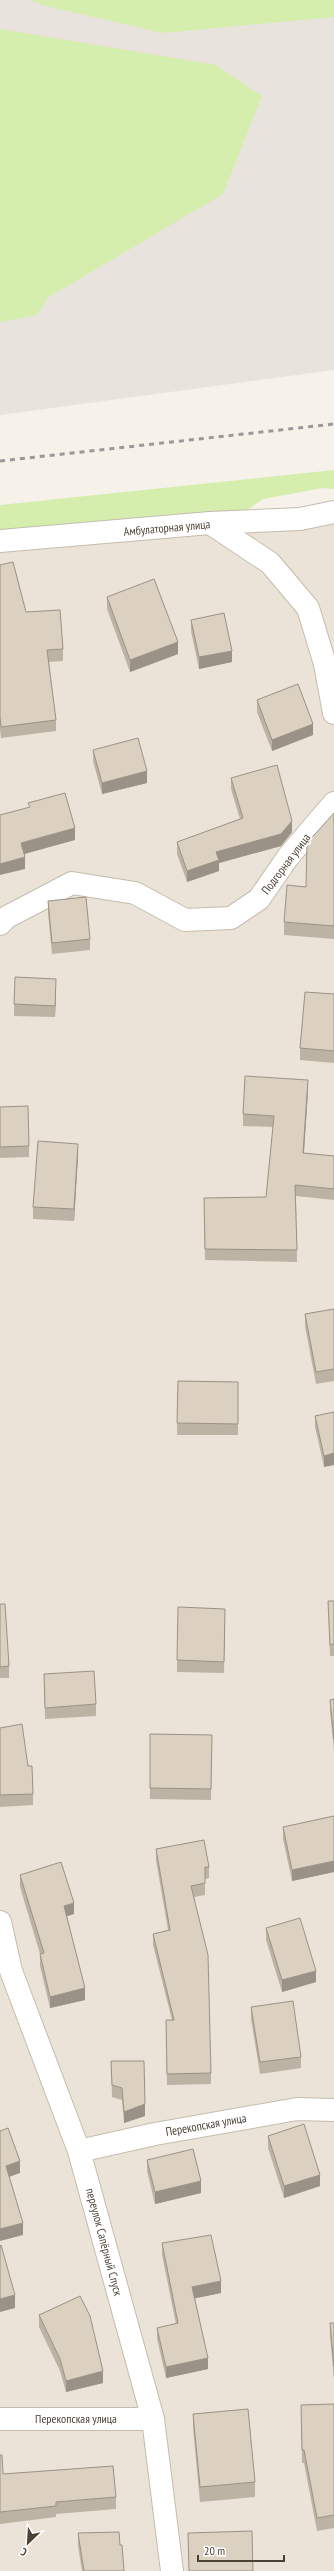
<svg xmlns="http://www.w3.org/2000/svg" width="334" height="2571" font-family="'PT Sans Narrow',sans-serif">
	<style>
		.residential { fill: #ebe3d7 }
		.industrial { fill: #e9e3de }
		.green { fill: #d5eeae }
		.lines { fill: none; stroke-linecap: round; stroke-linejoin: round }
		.street-casing { stroke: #c6bcad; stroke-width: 24 }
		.street { stroke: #fff; stroke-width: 22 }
		.rail { stroke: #999; stroke-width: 3; stroke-dasharray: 5 5; stroke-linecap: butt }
		.wall { fill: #bdb3a5 }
		.shaded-wall { fill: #9a9286 }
		.building { fill: #dcd0c0; stroke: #9a9286 }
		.labels { text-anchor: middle; stroke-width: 4; stroke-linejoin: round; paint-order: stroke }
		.street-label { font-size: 12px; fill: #4b4236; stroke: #fff }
	</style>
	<rect width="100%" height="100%" fill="#f6f1e9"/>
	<path class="residential" d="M334,514V2571H0V540Z"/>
	<path class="industrial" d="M0,0H334V370L0,415Z"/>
	<g class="green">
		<path d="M29,0H334V17L163,33L50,7Z"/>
		<path d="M0,29L216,65L262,96L223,194L49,297L37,315L0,322Z"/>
		<path d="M334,470V489L323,488L263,499L230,522L0,541V505Z"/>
	</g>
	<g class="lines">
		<defs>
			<g id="street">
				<path d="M210,523L270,563L308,608L325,664L334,713"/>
				<path d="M0,541L210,523L300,519L334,512"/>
				<path d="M0,924L7,917L72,883L135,893L185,920L231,918L259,899L288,857L334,803"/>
				<path d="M0,1922L11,1971L79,2151L153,2419L172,2571"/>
				<path d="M79,2151L155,2134L297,2109L334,2110"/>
				<path d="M0,2419H153"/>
			</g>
		</defs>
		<use href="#street" class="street-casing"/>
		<use href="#street" class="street"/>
		<path class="rail" d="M0,461L334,424"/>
	</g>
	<g class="wall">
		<path d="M0,565L26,612L63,649V661L49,662L56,720V731L1,738L0,729Z"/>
		<path d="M107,597L178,654L130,672L107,609Z"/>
		<path d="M191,620L232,662L199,669L191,631Z"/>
		<path d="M257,700L313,735L272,751L257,712Z"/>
		<path d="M93,750L147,783L102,794L93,761Z"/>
		<path d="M231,778L292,832L281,846L219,863V871L187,882L177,854V842L240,819L231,789Z"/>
		<path d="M334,813V939L284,935V922L306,887Z"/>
		<path d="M48,901L90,939V950L52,954L48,913Z"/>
		<path d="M56,991L55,1017L14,1016V1004Z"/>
		<path d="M334,994V1063L300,1060V1048Z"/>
		<path d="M308,1091L304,1153L334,1156V1200L296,1196L297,1262L205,1260L204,1210L266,1197L273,1127L243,1126V1114Z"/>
		<path d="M0,1107L29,1146V1157L0,1158Z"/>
		<path d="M78,1156L74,1221L33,1219V1207Z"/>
		<path d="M334,1309V1381L316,1384L305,1326V1314Z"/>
		<path d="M178,1381L238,1382V1435H177Z"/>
		<path d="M334,1412L324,1467L315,1427V1416Z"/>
		<path d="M328,1601H334V1656H330Z"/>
		<path d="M0,1604L9,1666V1678H0Z"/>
		<path d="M225,1620L224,1673L177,1672V1660Z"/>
		<path d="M44,1674L96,1704V1716L45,1719Z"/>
		<path d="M334,1699V1751L330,1711V1700Z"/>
		<path d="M0,1728L28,1766L33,1794V1805L0,1807Z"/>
		<path d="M150,1734L212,1735L211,1800L150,1799Z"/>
		<path d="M334,1816V1872L292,1881L283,1839V1827Z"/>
		<path d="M156,1849L209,1867V1878L205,1879V1895L194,1897L211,2073V2084L167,2085L166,2032L172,2020L153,1945V1934L168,1930L156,1860Z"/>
		<path d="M20,1875L74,1914L67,1916L85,2000L50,2008L40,1966V1954L20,1887Z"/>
		<path d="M266,1928L316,1982L282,1992L266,1940Z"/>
		<path d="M251,2007L301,2057V2068L260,2074L251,2019Z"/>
		<path d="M111,2061L145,2116L124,2123L122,2100L112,2097Z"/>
		<path d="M268,2136L320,2186L284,2198L268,2148Z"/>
		<path d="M147,2160L201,2193L155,2204L147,2171Z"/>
		<path d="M162,2243L221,2293L195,2298L208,2369L166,2378L157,2339V2328L176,2324L162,2255Z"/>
		<path d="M39,2315L103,2383L66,2392L60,2371L39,2327Z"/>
		<path d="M330,2323H334V2380L330,2336Z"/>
		<path d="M334,2404V2528L317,2531L304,2463H302L301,2405Z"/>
		<path d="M193,2414L255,2482V2497L200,2502L193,2428Z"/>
		<path d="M0,2455L3,2474L116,2497V2509L56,2514V2517L0,2524Z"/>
		<path d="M78,2533L124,2571H82L78,2546Z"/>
	</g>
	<g class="shaded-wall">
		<path d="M178,642V654L130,672V660Z"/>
		<path d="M232,651V662L199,669V657Z"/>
		<path d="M313,724V735L272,751V740Z"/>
		<path d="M147,771V783L102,794V783Z"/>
		<path d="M292,821V832L281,846L219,863V871L187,882V871L216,852Z"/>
		<path d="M75,828V840L21,855V843Z"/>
		<path d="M25,857V869L0,875V864Z"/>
		<path d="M56,979V991L55,1017V1006Z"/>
		<path d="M308,1080V1091L303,1165V1153Z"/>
		<path d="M78,1144V1156L74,1221V1209Z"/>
		<path d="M334,1453V1465L324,1467V1456Z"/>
		<path d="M334,1861V1872L292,1881V1870Z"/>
		<path d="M74,1903V1914L64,1917V1906Z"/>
		<path d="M316,1971V1982L282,1992V1980Z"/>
		<path d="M85,1988V2000L50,2008V1997Z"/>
		<path d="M145,2104V2116L124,2123V2112Z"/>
		<path d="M20,2161V2173L6,2178V2166Z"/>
		<path d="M320,2175V2186L284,2198V2186Z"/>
		<path d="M201,2181V2193L155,2204V2192Z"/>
		<path d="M23,2223V2235L0,2241V2229Z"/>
		<path d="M221,2281V2293L192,2299V2287Z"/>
		<path d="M15,2295V2308L0,2312V2299Z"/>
		<path d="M208,2358V2369L166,2378V2367Z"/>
		<path d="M103,2371V2383L66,2392V2381Z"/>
	</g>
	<g class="building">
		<path d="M13,562L26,612L60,610L63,649L47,650L56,720L1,727L0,717V565Z"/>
		<path d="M154,579L178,642L130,660L107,597Z"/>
		<path d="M224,613L232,651L199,657L191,620Z"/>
		<path d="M298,684L313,724L272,740L257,700Z"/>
		<path d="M138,738L147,771L102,783L93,750Z"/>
		<path d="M277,765L292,821L281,834L216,852L219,860L187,871L177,842L243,818L231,778Z"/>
		<path d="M65,793L75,828L21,843L25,857L0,864V815L30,807L28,803Z"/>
		<path d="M334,813V926L284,922L287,885L306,887L307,843Z"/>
		<path d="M86,897L90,939L52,943L48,901Z"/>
		<path d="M15,977L56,979L55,1006L14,1004Z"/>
		<path d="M305,992L334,994V1051L300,1048Z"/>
		<path d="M245,1076L308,1080L303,1153L334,1156V1189L295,1185L297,1250L205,1249L204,1198L266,1197L274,1116L243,1114Z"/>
		<path d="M28,1106L29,1146L0,1147V1107Z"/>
		<path d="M38,1141L78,1144L74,1209L33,1207Z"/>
		<path d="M334,1309V1369L316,1372L305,1314Z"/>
		<path d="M178,1381L238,1382V1424L177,1423Z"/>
		<path d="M334,1412V1453L324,1456L315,1416Z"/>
		<path d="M328,1601H334V1644L330,1645Z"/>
		<path d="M0,1604H5L9,1666L0,1667Z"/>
		<path d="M178,1607L225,1609L224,1662L177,1660Z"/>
		<path d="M94,1671L96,1704L45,1708L44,1674Z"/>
		<path d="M334,1699V1739L330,1700Z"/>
		<path d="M22,1724L28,1766H32L33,1794L0,1795V1728Z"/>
		<path d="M150,1734L212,1735L211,1789L150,1788Z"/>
		<path d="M334,1816V1861L292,1870L283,1827Z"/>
		<path d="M204,1840L209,1867H205V1883L191,1886L208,1955L211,2073L167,2074L166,2020H174L153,1934L170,1930L156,1849Z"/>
		<path d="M61,1862L74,1903L64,1906L85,1988L50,1997L40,1954L44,1953L20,1875Z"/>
		<path d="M300,1918L316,1971L282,1980L266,1928Z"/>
		<path d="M293,2001L301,2057L260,2062L251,2007Z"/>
		<path d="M111,2061H144L145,2104L124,2112L122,2088L112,2085Z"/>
		<path d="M304,2124L320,2175L284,2186L268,2136Z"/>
		<path d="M8,2128L20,2161L6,2166L23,2223L0,2229V2131Z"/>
		<path d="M193,2149L201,2181L155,2192L147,2160Z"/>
		<path d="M211,2235L221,2281L192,2287L208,2358L166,2367L157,2328L178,2323L162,2243Z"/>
		<path d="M1,2245L15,2295L0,2299V2246Z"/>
		<path d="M80,2296L90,2316L103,2371L66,2381L60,2359L39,2315Z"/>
		<path d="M330,2323H334V2366Z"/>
		<path d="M334,2404V2515L317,2518L304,2450H302L301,2405Z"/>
		<path d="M248,2409L255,2482L200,2487L193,2414Z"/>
		<path d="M0,2455H2L3,2474L113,2466L116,2497L56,2502V2506L0,2512Z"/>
		<path d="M252,2531L253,2571H189L188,2533Z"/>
		<path d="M119,2532L120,2545H122L124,2571H84L78,2533Z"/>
	</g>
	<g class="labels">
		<g class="street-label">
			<text transform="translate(167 528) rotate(-5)" y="4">Амбулаторная улица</text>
			<text transform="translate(286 864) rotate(-53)" y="4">Подгорная улица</text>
			<text transform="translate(206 2125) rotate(-10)" y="4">Перекопская улица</text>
			<text transform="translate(104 2242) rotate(75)" y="4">переулок Сапёрный Спуск</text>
			<text x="76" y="2423">Перекопская улица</text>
		</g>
	</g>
	<g transform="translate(28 2543) rotate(205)" stroke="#ffffff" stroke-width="3" paint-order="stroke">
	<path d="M0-3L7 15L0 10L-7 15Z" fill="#4b4236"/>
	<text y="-6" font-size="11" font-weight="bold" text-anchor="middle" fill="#4b4236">С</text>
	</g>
	<path d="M198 2555v6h86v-6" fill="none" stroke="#4b4236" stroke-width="2"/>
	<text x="204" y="2555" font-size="12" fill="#4b4236" stroke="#ffffff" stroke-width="3" paint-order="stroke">20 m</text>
</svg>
